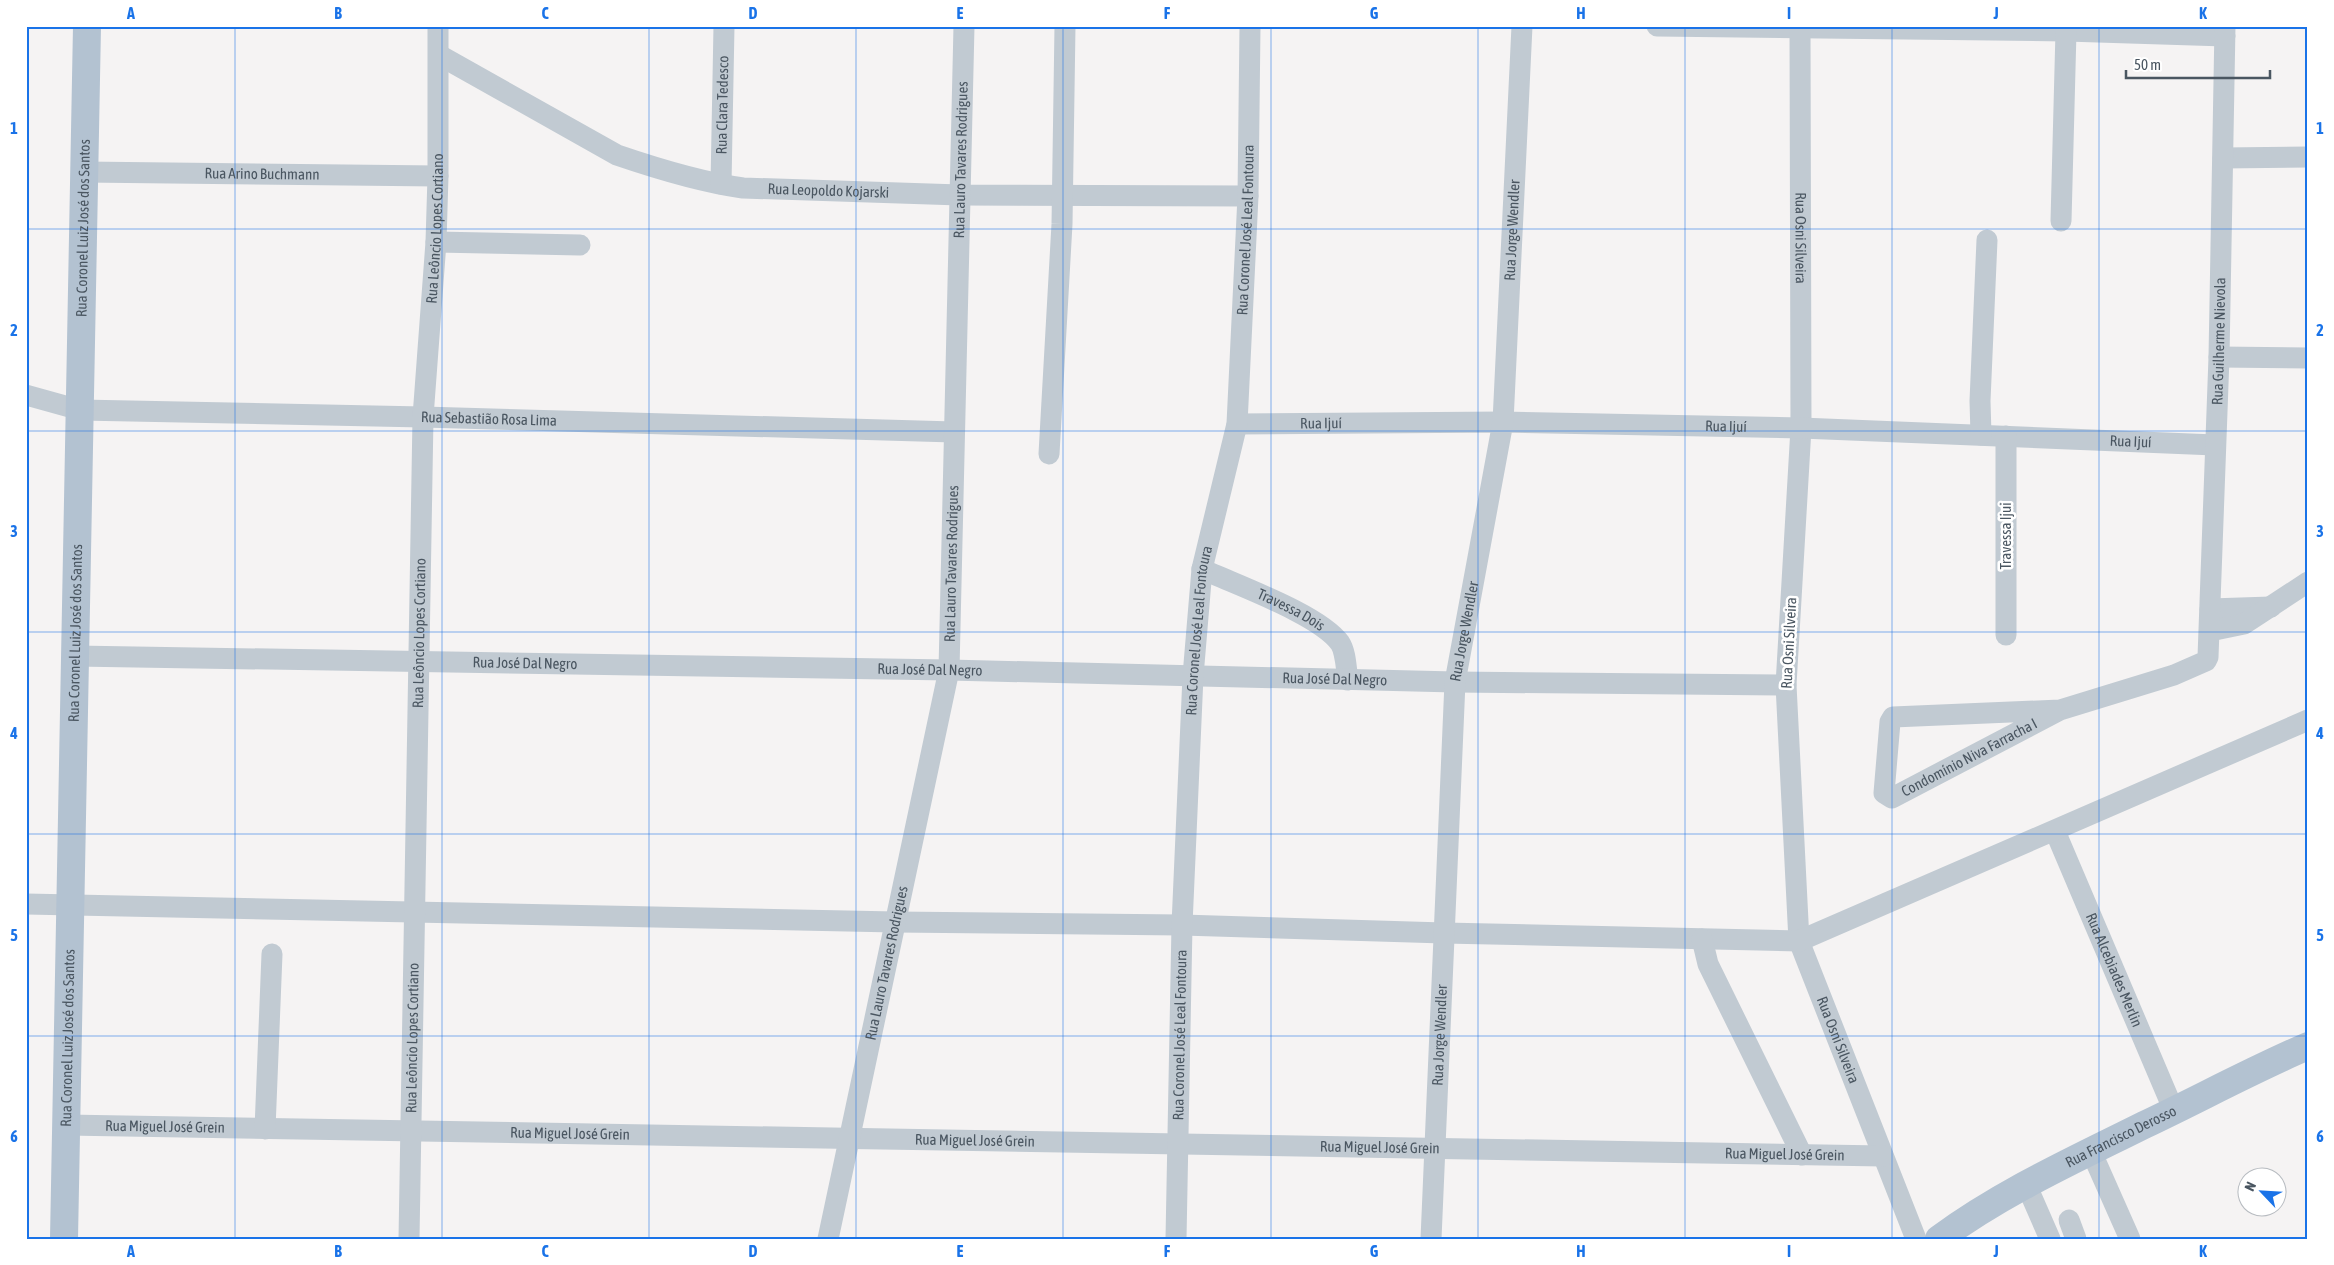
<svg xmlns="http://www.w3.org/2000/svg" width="2334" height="1265" font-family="'Asap Condensed',sans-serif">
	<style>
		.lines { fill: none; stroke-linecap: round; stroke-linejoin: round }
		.minor { stroke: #c1cad2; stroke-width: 21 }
		.major { stroke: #b3c2d1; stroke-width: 28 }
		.grid { fill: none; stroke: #1a73e8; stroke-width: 1; stroke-opacity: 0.55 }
		.labels { text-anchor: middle; stroke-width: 5; stroke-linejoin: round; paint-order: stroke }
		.street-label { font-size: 15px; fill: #4a5661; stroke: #fff }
		.neatline { fill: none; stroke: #1a73e8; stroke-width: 2 }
		.grid-label { font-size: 16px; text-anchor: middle; font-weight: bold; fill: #1a73e8 }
	</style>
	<rect width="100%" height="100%" fill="#f5f3f3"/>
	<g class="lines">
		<g class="minor">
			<path d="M1657,26L2066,31L2225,36"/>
			<path id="s1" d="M1800,26L1801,428L1786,685L1799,941L1916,1239"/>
			<path id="s2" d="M439,55L617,155C658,169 700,182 743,188L960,195L1248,196"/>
			<path d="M2223,158L2308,157"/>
			<path id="s3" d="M84,172L438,176"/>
			<path id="s4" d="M721,184L724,26"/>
			<path d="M2061,221L2066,31"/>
			<path d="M436,242L580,245"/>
			<path d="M2219,357L2308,358"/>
			<path id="s5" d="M26,395L80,410L423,417L954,432"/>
			<path id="s6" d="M1237,424L1503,422L1801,428L2215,445"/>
			<path d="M1981,435L1980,401L1987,240"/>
			<path d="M1049,454L1062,224L1065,26"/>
			<path id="s7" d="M1202,569C1236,585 1319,614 1340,643C1346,652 1346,669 1348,680"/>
			<path d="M2210,609L2271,607"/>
			<path d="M2210,631L2244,624L2308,582"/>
			<path d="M2006,635V436"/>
			<path id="s8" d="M75,656L949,670L1455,682L1786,685"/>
			<path id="s9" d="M2060,710L1893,717L1890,722L1884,793L1892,798L2060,710L2174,675L2206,661L2208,657L2219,357L2225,26"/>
			<path id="s10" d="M2055,831L2174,1111"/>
			<path d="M26,904L895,922L1182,925L1444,933L1799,941L2308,720"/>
			<path d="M1702,939L1708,964L1802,1155"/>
			<path id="s11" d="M66,1125L1883,1156"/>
			<path d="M265,1129L272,954"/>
			<path d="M2091,1151L2130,1239"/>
			<path d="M2026,1184L2050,1239"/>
			<path d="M2069,1220L2076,1239"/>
			<path id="s12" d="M409,1239L423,417L436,242L438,176V26"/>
			<path id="s13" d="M828,1239L949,670L964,26"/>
			<path id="s14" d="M1176,1239L1182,925L1193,676L1202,569L1237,424L1248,196L1250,26"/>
			<path id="s15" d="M1431,1239L1455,682L1503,422L1522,26"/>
		</g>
		<g class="major">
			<path id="s16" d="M64,1239L87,26"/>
			<path id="s17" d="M1939,1239C2003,1192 2074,1160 2144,1125C2199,1099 2252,1070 2308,1046"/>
		</g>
	</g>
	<path class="grid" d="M235,26V1239M442,26V1239M649,26V1239M856,26V1239M1063,26V1239M1271,26V1239M1478,26V1239M1685,26V1239M1892,26V1239M2099,26V1239M26,229H2308M26,431H2308M26,632H2308M26,834H2308M26,1036H2308"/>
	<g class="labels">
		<g class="street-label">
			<text dy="5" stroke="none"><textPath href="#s4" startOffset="79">Rua Clara Tedesco</textPath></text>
			<text dy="5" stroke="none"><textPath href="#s13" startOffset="1092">Rua Lauro Tavares Rodrigues</textPath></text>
			<text dy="5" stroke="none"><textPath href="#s3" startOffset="178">Rua Arino Buchmann</textPath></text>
			<text dy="5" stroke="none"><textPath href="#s2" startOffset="420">Rua Leopoldo Kojarski</textPath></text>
			<text dy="5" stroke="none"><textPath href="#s16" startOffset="1011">Rua Coronel Luiz José dos Santos</textPath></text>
			<text dy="5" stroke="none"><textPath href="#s12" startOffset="1011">Rua Leôncio Lopes Cortiano</textPath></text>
			<text dy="5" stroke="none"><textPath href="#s14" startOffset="1014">Rua Coronel José Leal Fontoura</textPath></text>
			<text dy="5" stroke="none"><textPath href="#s15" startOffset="1014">Rua Jorge Wendler</textPath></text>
			<text dy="5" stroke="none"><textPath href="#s1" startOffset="212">Rua Osni Silveira</textPath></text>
			<text dy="5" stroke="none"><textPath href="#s9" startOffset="918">Rua Guilherme Nievola</textPath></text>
			<text dy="5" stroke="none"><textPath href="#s5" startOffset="465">Rua Sebastião Rosa Lima</textPath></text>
			<text dy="5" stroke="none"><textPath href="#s6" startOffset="84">Rua Ijuí</textPath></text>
			<text dy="5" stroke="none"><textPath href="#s6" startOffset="489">Rua Ijuí</textPath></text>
			<text dy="5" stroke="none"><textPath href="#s6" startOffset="894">Rua Ijuí</textPath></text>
			<text transform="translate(2006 536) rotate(-90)" y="5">Travessa Ijui</text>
			<text dy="5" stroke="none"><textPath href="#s13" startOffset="688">Rua Lauro Tavares Rodrigues</textPath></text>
			<text dy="5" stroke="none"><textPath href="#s7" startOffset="98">Travessa Dois</textPath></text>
			<text dy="5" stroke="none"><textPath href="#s14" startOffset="609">Rua Coronel José Leal Fontoura</textPath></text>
			<text dy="5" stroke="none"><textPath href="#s15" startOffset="609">Rua Jorge Wendler</textPath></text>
			<text dy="5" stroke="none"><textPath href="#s12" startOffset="606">Rua Leôncio Lopes Cortiano</textPath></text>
			<text dy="5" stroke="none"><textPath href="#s16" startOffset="606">Rua Coronel Luiz José dos Santos</textPath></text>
			<text transform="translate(1789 643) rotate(-87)" y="5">Rua Osni Silveira</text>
			<text dy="5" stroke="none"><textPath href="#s8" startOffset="450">Rua José Dal Negro</textPath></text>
			<text dy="5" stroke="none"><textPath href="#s8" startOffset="855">Rua José Dal Negro</textPath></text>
			<text dy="5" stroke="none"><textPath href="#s8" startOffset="1260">Rua José Dal Negro</textPath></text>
			<text dy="5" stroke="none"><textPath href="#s9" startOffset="341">Condomínio Niva Farracha I</textPath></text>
			<text dy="5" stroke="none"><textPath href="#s13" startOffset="282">Rua Lauro Tavares Rodrigues</textPath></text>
			<text dy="5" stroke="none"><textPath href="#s10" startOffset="151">Rua Alcebiades Merlin</textPath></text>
			<text dy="5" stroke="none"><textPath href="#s14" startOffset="204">Rua Coronel José Leal Fontoura</textPath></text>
			<text dy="5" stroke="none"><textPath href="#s15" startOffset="204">Rua Jorge Wendler</textPath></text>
			<text dy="5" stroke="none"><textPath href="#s16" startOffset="201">Rua Coronel Luiz José dos Santos</textPath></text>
			<text dy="5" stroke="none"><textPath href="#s12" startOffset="201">Rua Leôncio Lopes Cortiano</textPath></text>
			<text dy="5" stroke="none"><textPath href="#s1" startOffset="1022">Rua Osni Silveira</textPath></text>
			<text dy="5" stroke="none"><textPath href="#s11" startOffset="99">Rua Miguel José Grein</textPath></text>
			<text dy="5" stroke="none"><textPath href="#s11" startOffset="504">Rua Miguel José Grein</textPath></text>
			<text dy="5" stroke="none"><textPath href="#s17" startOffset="209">Rua Francisco Derosso</textPath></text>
			<text dy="5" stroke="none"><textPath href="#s11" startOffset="909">Rua Miguel José Grein</textPath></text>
			<text dy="5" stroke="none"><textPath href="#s11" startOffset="1314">Rua Miguel José Grein</textPath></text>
			<text dy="5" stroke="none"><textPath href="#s11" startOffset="1719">Rua Miguel José Grein</textPath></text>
		</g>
	</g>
	<rect width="2334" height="1265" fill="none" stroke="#ffffff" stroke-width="55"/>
	<g transform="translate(2262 1192) rotate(295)"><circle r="24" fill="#ffffff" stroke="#b7bbc0"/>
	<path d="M0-4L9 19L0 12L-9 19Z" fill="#1a73e8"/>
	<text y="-8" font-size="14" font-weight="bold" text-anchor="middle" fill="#4a5661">N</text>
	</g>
	<path d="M2126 70v8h144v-8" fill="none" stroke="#4a5661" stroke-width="2.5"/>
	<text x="2134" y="70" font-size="15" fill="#4a5661" stroke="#ffffff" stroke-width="4" paint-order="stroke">50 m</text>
	<rect x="28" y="28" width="2278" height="1210" class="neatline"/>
	<g class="grid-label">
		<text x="131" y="19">A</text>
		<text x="338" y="19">B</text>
		<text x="545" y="19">C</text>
		<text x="753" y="19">D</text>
		<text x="960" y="19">E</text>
		<text x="1167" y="19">F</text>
		<text x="1374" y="19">G</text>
		<text x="1581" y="19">H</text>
		<text x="1789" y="19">I</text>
		<text x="1996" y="19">J</text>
		<text x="2203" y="19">K</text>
		<text x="14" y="134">1</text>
		<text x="2320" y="134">1</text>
		<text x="14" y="336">2</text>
		<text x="2320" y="336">2</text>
		<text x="14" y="537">3</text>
		<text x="2320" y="537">3</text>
		<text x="14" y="739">4</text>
		<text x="2320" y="739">4</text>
		<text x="14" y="941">5</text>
		<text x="2320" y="941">5</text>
		<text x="14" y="1142">6</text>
		<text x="2320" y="1142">6</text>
		<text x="131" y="1257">A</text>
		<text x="338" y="1257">B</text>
		<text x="545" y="1257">C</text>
		<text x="753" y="1257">D</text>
		<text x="960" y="1257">E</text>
		<text x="1167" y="1257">F</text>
		<text x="1374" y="1257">G</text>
		<text x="1581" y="1257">H</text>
		<text x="1789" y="1257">I</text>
		<text x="1996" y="1257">J</text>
		<text x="2203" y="1257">K</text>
	</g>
</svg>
